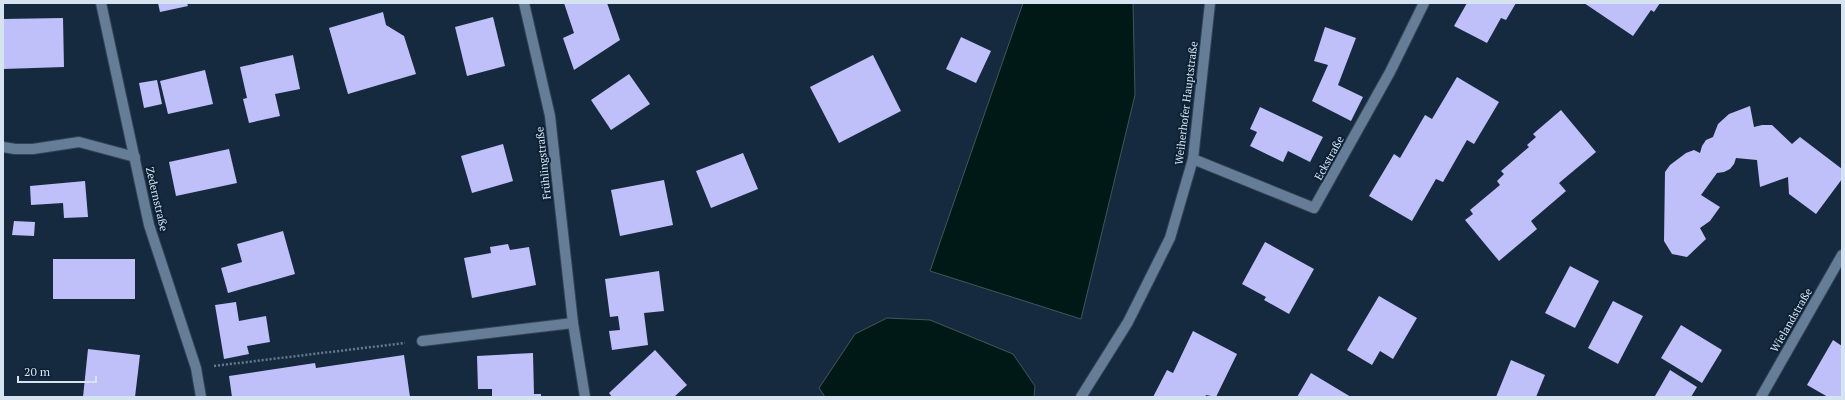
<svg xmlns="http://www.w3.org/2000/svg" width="1845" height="400" font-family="'PT Serif',serif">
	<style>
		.water { fill: #011916; stroke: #415658 }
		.building { fill: #bfbffa }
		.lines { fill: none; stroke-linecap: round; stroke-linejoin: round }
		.minor-casing { stroke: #344456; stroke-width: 12 }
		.path { stroke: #68798b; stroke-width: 2.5; stroke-dasharray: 2 2; stroke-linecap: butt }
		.minor { stroke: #657d96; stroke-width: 10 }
		.labels { text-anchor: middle; stroke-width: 4; stroke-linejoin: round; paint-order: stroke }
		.street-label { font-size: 11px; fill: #d6e3f1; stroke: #0c2135 }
	</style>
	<rect width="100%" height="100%" fill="#162a3f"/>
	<g class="water">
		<path d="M1023,3H1133L1135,95L1081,319L930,271Z"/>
		<path d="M887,318L930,320L1013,354L1035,386L1034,397H825L819,388L855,334Z"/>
	</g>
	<g class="building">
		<path d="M158,3H187L188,6L160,12Z"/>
		<path d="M564,3H607L620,40L574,70L563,38L574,33Z"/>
		<path d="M1467,3H1516L1506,20L1501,18L1487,43L1454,26Z"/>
		<path d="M1584,3H1660L1654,12L1651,10L1633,36Z"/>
		<path d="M383,12L386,25L404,36L416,74L348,94L329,28Z"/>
		<path d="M493,17L505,66L467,76L455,27Z"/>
		<path d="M63,18L64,67L3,69V19Z"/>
		<path d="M1325,27L1356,38L1338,85L1363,97L1351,121L1312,101L1328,65L1314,61Z"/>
		<path d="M961,37L991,51L976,83L946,69Z"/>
		<path d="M293,55L300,89L275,94L280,116L249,123L243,99L247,98L240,67Z"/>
		<path d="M873,55L901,111L839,143L810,87Z"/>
		<path d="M205,70L213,104L168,114L160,81Z"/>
		<path d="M629,74L650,104L611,130L591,100Z"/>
		<path d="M1457,77L1499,102L1474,144L1467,140L1443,182L1436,179L1412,221L1369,196L1394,154L1400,158L1425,115L1432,119Z"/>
		<path d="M157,80L162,104L144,108L139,83Z"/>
		<path d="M1750,106L1754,127L1762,125H1772L1792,144L1800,137L1842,169V179L1816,214L1789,194L1788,177L1760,187L1757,160L1736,158L1734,164L1730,169L1724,172L1717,173L1701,195L1720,207L1710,221L1700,228L1706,239L1687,257L1672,254L1664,241L1665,172L1670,165L1686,153L1694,150L1700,153L1702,146L1706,140L1713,137L1718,124L1729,114Z"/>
		<path d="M1260,107L1323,137L1310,162L1288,151L1283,162L1250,146L1257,132L1250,129Z"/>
		<path d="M1561,110L1596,152L1559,183L1566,191L1531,221L1537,229L1499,261L1465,220L1473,214L1470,210L1500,185L1497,181L1504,174L1501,171L1529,147L1527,145L1536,137L1533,134Z"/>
		<path d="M503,144L513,181L472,193L461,156Z"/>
		<path d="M229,149L237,183L176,196L169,162Z"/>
		<path d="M743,153L758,189L711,208L696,171Z"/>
		<path d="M664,180L673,225L620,236L611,190Z"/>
		<path d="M85,181L88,217L64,218L63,203L31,205L30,186Z"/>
		<path d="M14,221L35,222L34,236L12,235Z"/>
		<path d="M283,231L295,274L228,293L221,268L242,262L237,244Z"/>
		<path d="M1265,242L1314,269L1289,314L1264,300L1266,297L1242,284Z"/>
		<path d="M508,244L510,250L529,247L536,285L472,298L464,258L491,253L490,247Z"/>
		<rect x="53" y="259" width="82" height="40"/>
		<path d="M1570,266L1599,281L1575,328L1545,313Z"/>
		<path d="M659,271L664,311L644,313L648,345L612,350L609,331L620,330L618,316L610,317L605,279Z"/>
		<path d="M1379,296L1417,318L1393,359L1380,351L1372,365L1347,350Z"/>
		<path d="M1613,301L1643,316L1618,364L1588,348Z"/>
		<path d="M236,302L239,321L266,316L270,342L247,346L249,354L224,359L215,305Z"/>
		<path d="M1681,325L1722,350L1702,383L1661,358Z"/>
		<path d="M1193,331L1237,354L1216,397L1206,395L1205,397H1153L1167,370L1173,373Z"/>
		<path d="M1833,340L1842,346V397H1828L1807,385Z"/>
		<path d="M88,349L140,355L135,397H83Z"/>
		<path d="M655,350L687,385L674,397H612L609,393Z"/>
		<path d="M533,353L534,394H541V397H492V389H478L477,356Z"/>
		<path d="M404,355L410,397H232L229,376L315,363L316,368Z"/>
		<path d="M1511,360L1545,375L1536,397H1496Z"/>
		<path d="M1670,370L1697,387L1691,397L1655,396Z"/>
		<path d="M1311,373L1351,397H1297Z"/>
	</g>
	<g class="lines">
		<defs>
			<g id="minor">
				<path d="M101,3L149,225L196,368L201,397"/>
				<path d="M524,3L550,116L573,323L585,397"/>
				<path d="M3,147L15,149H33L79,142L135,157"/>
				<path d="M1193,159L1314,208L1390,72L1424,3"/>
				<path d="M422,341L573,323"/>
				<path d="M1081,397L1128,322L1170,238L1193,159L1210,3"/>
				<path d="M1761,397L1842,255"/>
			</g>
		</defs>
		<use href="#minor" class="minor-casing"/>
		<path class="path" d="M214,366L405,343"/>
		<use href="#minor" class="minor"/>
	</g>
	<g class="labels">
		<g class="street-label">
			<text transform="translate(1186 103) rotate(-83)" y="4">Weiherhofer Hauptstraße</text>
			<text transform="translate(1329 158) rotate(-61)" y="4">Eckstraße</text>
			<text transform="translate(543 163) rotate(-96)" y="4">Frühlingstraße</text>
			<text transform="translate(157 199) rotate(77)" y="4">Zedernstraße</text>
			<text transform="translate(1791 320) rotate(-60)" y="4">Wielandstraße</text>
		</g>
	</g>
	<rect width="1845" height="400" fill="none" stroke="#d6e3f1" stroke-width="8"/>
	<path d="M18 376v6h78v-6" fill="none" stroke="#d6e3f1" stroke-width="2"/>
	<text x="24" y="376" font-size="12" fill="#d6e3f1" stroke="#0c2135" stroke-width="3" paint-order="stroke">20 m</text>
</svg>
